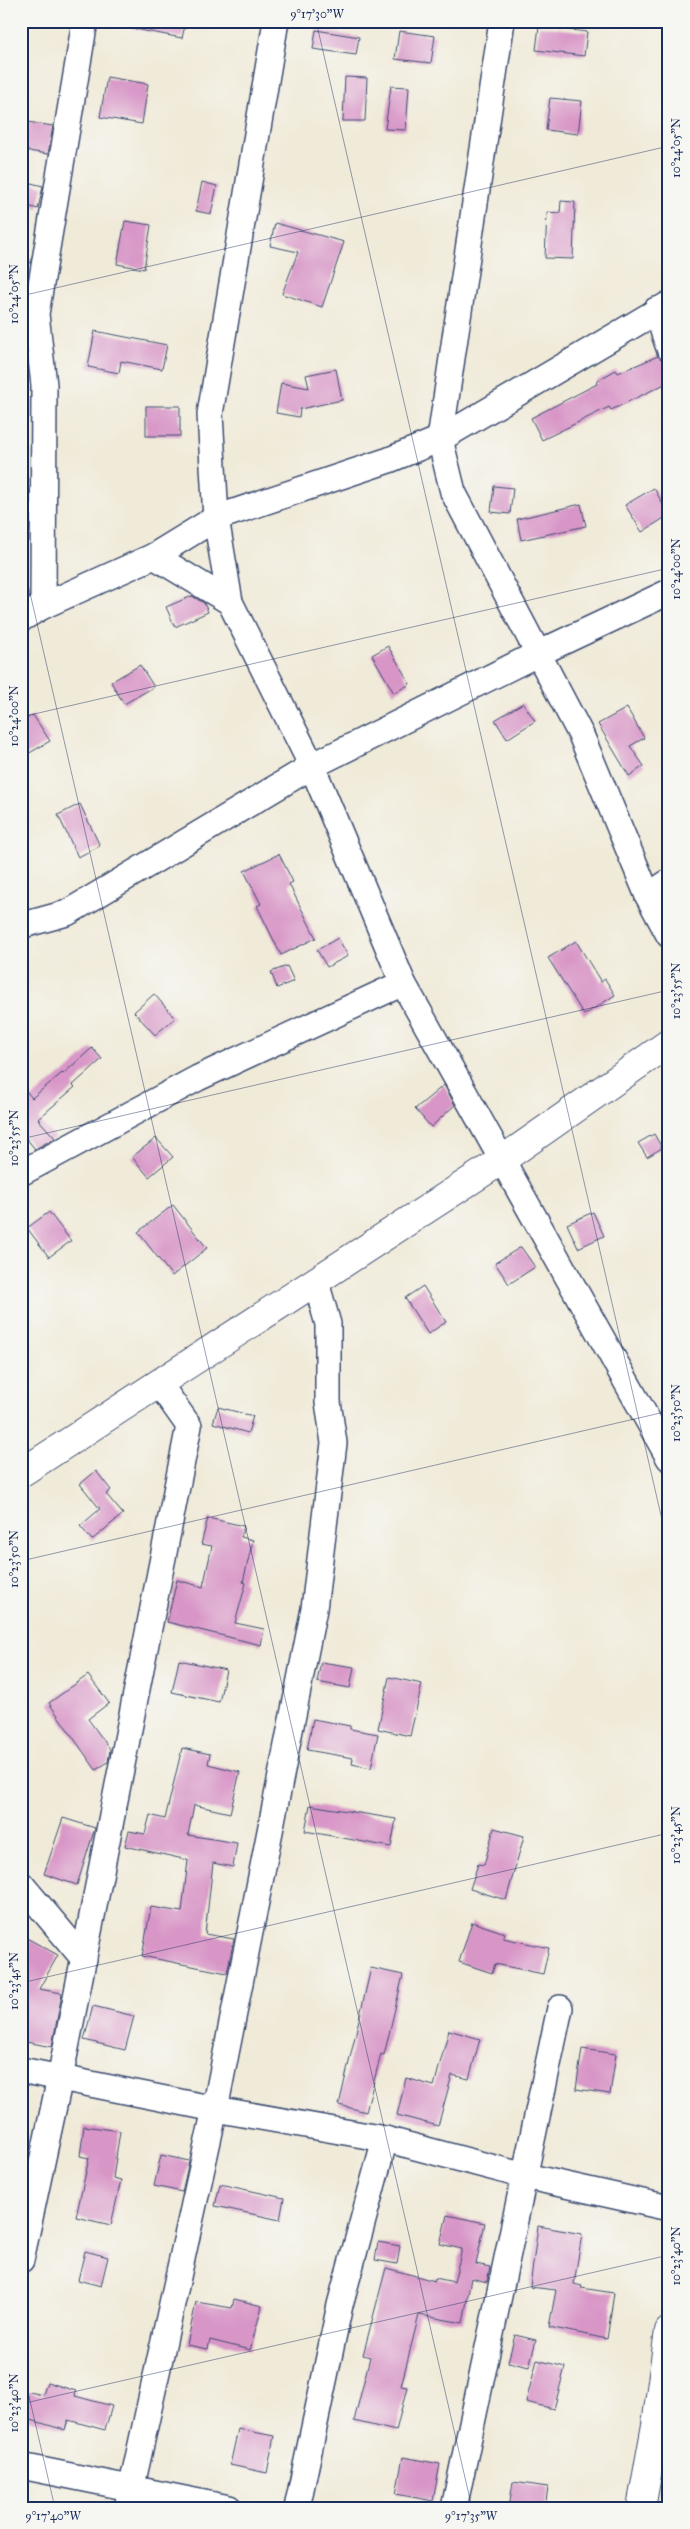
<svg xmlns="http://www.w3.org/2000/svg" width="690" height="2529" font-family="'IM FELL Great Primer',serif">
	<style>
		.building { fill: #d896c7 }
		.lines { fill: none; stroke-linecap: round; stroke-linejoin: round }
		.minor-casing { stroke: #3b4b70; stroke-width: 28 }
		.major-casing { stroke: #3b4b70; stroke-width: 30 }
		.highway-casing { stroke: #3b4b70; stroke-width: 30 }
		.minor { stroke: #fff; stroke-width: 25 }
		.major { stroke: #fff; stroke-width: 28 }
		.highway { stroke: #fff; stroke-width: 28 }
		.ticks { fill: none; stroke: #1b2f5e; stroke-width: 1; stroke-opacity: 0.45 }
		.neatline { fill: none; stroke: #1b2f5e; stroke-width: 2 }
		.ticks-label { font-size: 12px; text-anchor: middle; fill: #1b2f5e }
	</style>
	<rect width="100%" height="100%" fill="#f6f6f2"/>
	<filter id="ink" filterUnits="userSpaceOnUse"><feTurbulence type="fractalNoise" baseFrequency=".02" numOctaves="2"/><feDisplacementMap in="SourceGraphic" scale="10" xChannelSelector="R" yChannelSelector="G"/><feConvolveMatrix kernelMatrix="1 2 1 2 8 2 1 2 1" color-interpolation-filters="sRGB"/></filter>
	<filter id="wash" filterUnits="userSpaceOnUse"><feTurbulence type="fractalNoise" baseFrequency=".0096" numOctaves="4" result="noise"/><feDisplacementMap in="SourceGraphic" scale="20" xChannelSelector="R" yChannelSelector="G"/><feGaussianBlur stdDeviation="1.12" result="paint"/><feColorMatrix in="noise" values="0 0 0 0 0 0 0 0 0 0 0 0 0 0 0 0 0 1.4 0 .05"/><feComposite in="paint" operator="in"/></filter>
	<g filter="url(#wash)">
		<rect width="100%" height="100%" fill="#f0ead8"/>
		<g id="blocks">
			<g class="building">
				<path d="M131,21H186L182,38L130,28Z"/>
				<path d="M539,26L587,32L584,56L536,50Z"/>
				<path d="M316,30L359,37L356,55L313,49Z"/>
				<path d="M399,31L435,36L431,63L395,59Z"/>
				<path d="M107,77L148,84L142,124L100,117Z"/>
				<path d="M345,77L367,78L365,121H343Z"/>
				<path d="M391,86L409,87L406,130L385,129Z"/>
				<path d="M550,98L582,101L578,134L546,130Z"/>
				<path d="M21,121L53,126L48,154L21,150Z"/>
				<path d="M27,182L43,186L38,209L21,204Z"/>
				<path d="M202,182L217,186L211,214L196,211Z"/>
				<path d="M561,201L575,202L573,259L545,258L547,212L560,213Z"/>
				<path d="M125,221L151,225L144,269L117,264Z"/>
				<path d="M275,223L344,242L322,307L282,294L298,252L270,246Z"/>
				<path d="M95,331L167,345L162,369L121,361L119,373L88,367Z"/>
				<path d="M658,356L665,362L669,371V382L611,410L609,407L542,440L531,418L597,384L596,381L616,370L618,373Z"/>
				<path d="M336,369L342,400L300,409L299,417L276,413L281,383L309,388L306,375Z"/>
				<rect x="146" y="406" width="34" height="30"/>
				<path d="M494,486L513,488L510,514L491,512Z"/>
				<path d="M654,488L669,515L642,532L625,505Z"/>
				<path d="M581,504L586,526L521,540L517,519Z"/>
				<path d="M192,596L204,603L208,612L175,627L166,607Z"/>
				<path d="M388,646L410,684L394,693L372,655Z"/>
				<path d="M140,665L154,687L124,704L111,682Z"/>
				<path d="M523,703L535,721L507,739L495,720Z"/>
				<path d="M627,708L644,738L630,746L644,766L629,776L598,724Z"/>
				<path d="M33,715L50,741L21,758V722Z"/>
				<path d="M80,804L100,846L78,857L58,815Z"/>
				<path d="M279,854L293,882L289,884L316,938L281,955L257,906L261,904L244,871Z"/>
				<path d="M338,938L348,956L327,967L317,950Z"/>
				<path d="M576,941L601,982L605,979L615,995L584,1015L548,958Z"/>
				<path d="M287,966L294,981L277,988L271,972Z"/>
				<path d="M154,994L175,1018L155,1035L134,1012Z"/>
				<path d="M92,1048L102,1059L73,1085L75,1087L38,1119L55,1138L35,1149L21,1132V1085L32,1098L62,1073L63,1074Z"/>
				<path d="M444,1085L455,1105L431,1127L415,1109Z"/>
				<path d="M654,1134L662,1148L647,1157L638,1143Z"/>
				<path d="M156,1138L173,1157L149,1177L132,1157Z"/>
				<path d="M173,1205L207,1248L172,1276L138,1232Z"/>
				<path d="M49,1212L71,1241L49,1257L27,1228Z"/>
				<path d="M593,1212L604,1236L578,1248L567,1224Z"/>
				<path d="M521,1247L535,1267L509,1284L495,1263Z"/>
				<path d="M423,1286L446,1322L428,1334L405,1298Z"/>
				<path d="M218,1407L253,1416L248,1433L213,1423Z"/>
				<path d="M96,1471L111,1490L106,1494L123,1514L92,1540L80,1526L100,1509L80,1484Z"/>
				<path d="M208,1518L244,1526L241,1537L253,1540L243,1582L246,1583L235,1623L264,1629L261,1645L167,1622L177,1580L203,1587L212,1546L201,1544Z"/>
				<path d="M179,1660L226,1670L219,1702L172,1692Z"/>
				<path d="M321,1662L354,1667L350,1688L317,1682Z"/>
				<path d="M88,1675L109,1703L88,1719L110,1749L108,1762L96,1770L49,1703Z"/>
				<path d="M389,1677L422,1684L410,1736L378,1729Z"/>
				<path d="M313,1719L350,1726V1729L378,1734L371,1768L352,1764L353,1758L307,1750Z"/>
				<path d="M182,1748L210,1754L208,1764L240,1772L230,1813L194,1805L188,1835L237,1843L233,1867L213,1863L205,1934L234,1939L227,1973L142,1956L151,1907L182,1912L188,1860L125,1846L129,1831L145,1834L150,1815L165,1819Z"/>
				<path d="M310,1805L396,1819L391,1847L305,1831Z"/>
				<path d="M63,1818L95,1828L77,1885L44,1874Z"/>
				<path d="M494,1828L524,1836L506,1900L470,1889L478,1864L484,1865Z"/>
				<path d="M472,1922L505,1933L503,1938L549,1948L543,1974L495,1964L492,1973L459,1962Z"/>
				<path d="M21,1935L58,1955L39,1989L62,1993L52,2047L21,2041Z"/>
				<path d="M371,1968L403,1975L384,2055L381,2054L366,2112L339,2105Z"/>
				<path d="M93,2006L134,2016L125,2050L84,2040Z"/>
				<path d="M449,2030L480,2039L469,2079L452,2075L438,2126L397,2115L406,2078L434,2086Z"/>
				<path d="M582,2049L616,2054L610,2094L576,2089Z"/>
				<path d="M84,2126L120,2131L113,2178L121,2180L111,2225L76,2217L89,2158L80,2156Z"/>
				<path d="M161,2155L189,2161L182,2192L154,2186Z"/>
				<path d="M220,2184L284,2198L280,2220L215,2206Z"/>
				<path d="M447,2215L485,2223L476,2264L490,2267L487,2282L471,2278L463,2323L419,2315L401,2386L407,2387L396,2431L354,2421L370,2357L363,2355L386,2268L435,2281V2278L454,2282L462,2249L440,2244Z"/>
				<path d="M538,2226L582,2234L574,2284L582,2286L581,2288L614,2293L607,2339L549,2327L556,2290L530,2287Z"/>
				<path d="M378,2242L400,2246L397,2264L375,2260Z"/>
				<path d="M85,2251L108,2257L101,2286L78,2280Z"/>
				<path d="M234,2299L262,2306L250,2350L210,2340L208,2349L187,2345L196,2302L232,2308Z"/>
				<path d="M515,2335L536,2340L529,2367L508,2362Z"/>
				<path d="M537,2360L565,2367L554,2409L526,2402Z"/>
				<path d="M47,2382L76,2391L75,2396L112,2406L105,2430L68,2420L65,2430L21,2417V2390L43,2395Z"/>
				<path d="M238,2429L274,2436L267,2473L230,2465Z"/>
				<path d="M403,2457L440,2464L433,2501L396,2494Z"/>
				<path d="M513,2482L548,2487L545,2508H509Z"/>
			</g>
		</g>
	</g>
	<g filter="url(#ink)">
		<use href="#blocks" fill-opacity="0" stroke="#3b4b70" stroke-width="1"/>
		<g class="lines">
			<defs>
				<g id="minor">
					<path d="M276,21L210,414L216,518L230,602L312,766L403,983L669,1458"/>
					<path d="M502,21L440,439L453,492L581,735L648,896L669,935"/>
					<path d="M656,310L669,348"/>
					<path d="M154,556L230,602"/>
					<path d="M43,606L44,385L36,314L85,21"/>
					<path d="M21,619L43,606L154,556L216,518L389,460L440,439L669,304"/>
					<path d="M648,896L669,882"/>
					<path d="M21,923L27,924L67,913L312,766L537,654L669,592"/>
					<path d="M21,1173L198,1078L403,983"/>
					<path d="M21,1884L84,1959"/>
					<path d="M21,2070L215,2109L385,2139L525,2176L669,2208"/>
					<path d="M21,2260L60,2078L189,1426L160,1385"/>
					<path d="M21,2466L229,2508"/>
					<path d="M127,2508L215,2109L314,1609L334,1443L328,1402V1324L316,1282"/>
					<path d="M297,2508L340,2305L385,2139"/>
					<path d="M454,2508L560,2008"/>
				</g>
				<path id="major" d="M21,1473L502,1160L669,1043"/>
				<path id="highway" d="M641,2508L656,2425L669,2331"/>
			</defs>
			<use href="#minor" class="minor-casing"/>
			<use href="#major" class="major-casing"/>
			<use href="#highway" class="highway-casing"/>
			<use href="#minor" class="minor"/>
			<use href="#major" class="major"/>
			<use href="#highway" class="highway"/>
		</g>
	</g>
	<path class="ticks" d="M316,21L669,1550M21,296L669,146M21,554L472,2508M21,717L669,568M21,1139L669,990M21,1561L669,1411M21,1983L669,1833M21,2362L55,2508M21,2404L669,2255"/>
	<rect width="690" height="2529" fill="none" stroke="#f6f6f2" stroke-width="55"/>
	<rect x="28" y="28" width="634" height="2474" class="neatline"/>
	<g class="ticks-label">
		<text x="317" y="18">9°17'30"W</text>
		<text transform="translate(676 148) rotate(-90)" y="4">10°24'05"N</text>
		<text transform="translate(14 294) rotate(-90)" y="4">10°24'05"N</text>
		<text transform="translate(676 569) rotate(-90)" y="4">10°24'00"N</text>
		<text transform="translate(14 716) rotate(-90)" y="4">10°24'00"N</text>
		<text transform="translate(676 991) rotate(-90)" y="4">10°23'55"N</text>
		<text transform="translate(14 1138) rotate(-90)" y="4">10°23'55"N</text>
		<text transform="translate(676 1413) rotate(-90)" y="4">10°23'50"N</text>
		<text transform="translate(14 1559) rotate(-90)" y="4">10°23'50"N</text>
		<text transform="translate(676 1835) rotate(-90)" y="4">10°23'45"N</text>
		<text transform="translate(14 1981) rotate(-90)" y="4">10°23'45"N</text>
		<text transform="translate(676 2256) rotate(-90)" y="4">10°23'40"N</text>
		<text transform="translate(14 2403) rotate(-90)" y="4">10°23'40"N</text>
		<text x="53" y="2520">9°17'40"W</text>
		<text x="471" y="2520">9°17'35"W</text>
	</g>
</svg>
